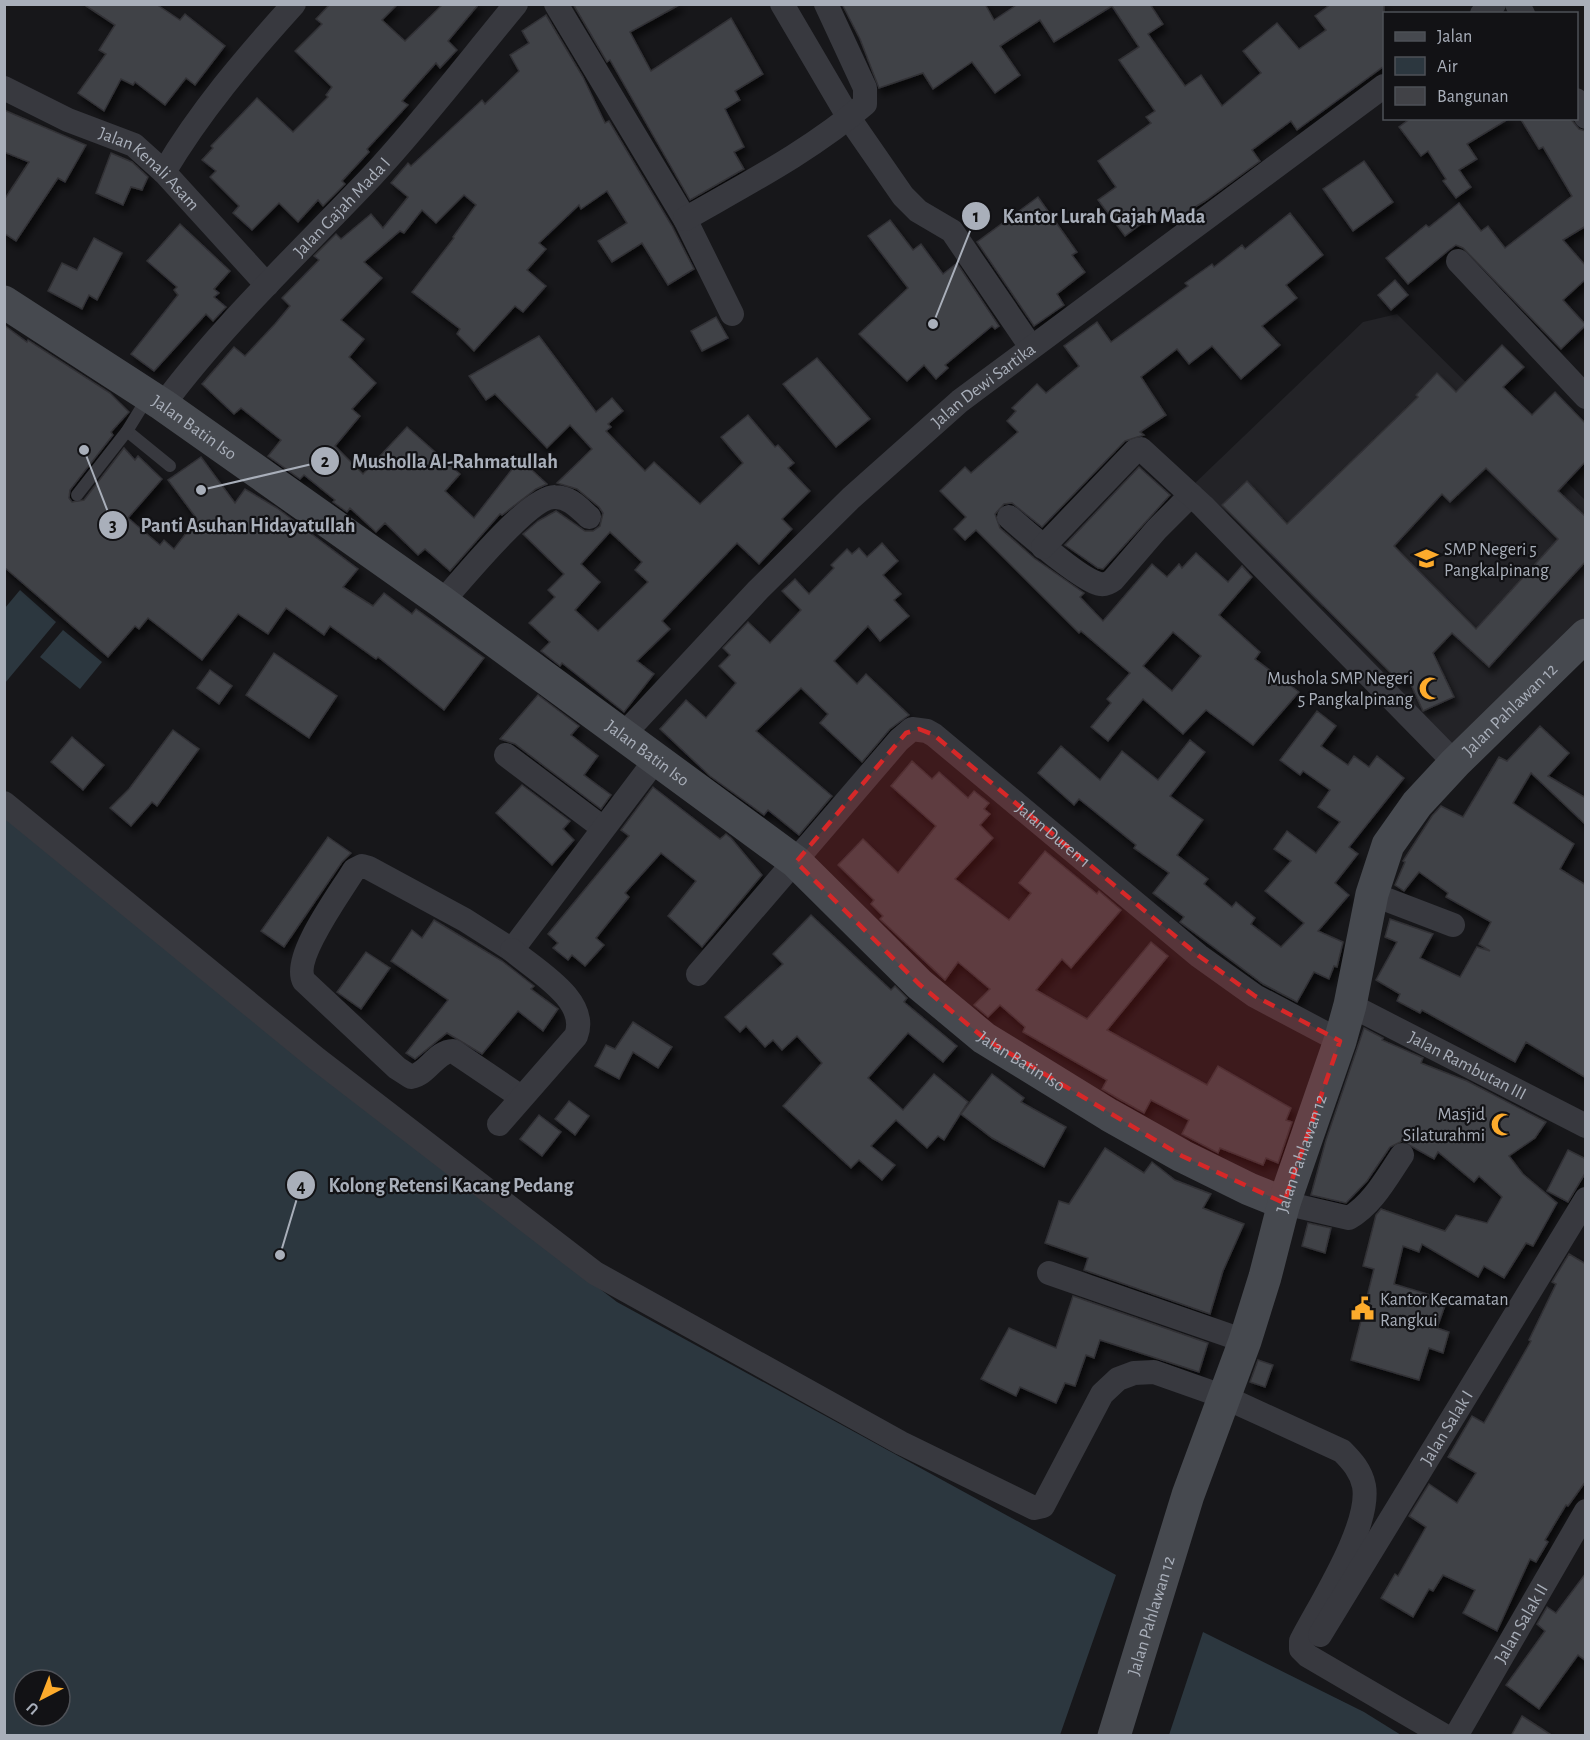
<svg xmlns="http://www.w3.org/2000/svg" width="1590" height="1740" font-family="'Alegreya Sans',sans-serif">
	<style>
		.built { fill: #232327 }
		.water { fill: #2c373f; fill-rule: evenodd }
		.building { fill: #414247; stroke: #313136; stroke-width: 1.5; fill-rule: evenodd; filter: url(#shadow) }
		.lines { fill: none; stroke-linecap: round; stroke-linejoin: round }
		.lane { stroke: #38393f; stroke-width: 12 }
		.street { stroke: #38393f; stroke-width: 24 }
		.secondary { stroke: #46494f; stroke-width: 33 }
		.marked { fill: #d62828; fill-opacity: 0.2; stroke: #d62828; stroke-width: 4.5; stroke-dasharray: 12 8; stroke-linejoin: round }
		.labels { text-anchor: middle; stroke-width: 4.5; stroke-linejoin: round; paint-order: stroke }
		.street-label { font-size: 18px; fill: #a9afba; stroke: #121215 }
		.poi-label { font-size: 18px; fill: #a9afba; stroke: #121215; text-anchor: start }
		.leader { fill: none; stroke: #a9afba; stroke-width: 2 }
		.callout-dot { fill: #a9afba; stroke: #121215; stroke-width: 2 }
		.mark-label { font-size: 18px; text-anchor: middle; font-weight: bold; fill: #111 }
		.callout-label { font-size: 20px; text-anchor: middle; font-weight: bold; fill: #a9afba; stroke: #121215; stroke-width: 4.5; stroke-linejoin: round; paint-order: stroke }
	</style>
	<defs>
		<filter id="shadow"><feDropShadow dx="3.5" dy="6" stdDeviation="3" flood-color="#0009"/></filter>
	</defs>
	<rect width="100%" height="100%" fill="#17171a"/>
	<path class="built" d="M1397,314L1585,500V617L1455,749L1193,485L1363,322Z"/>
	<g class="water">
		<path d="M20,590L56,622L5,683V608Z"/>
		<path d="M63,630L102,662L80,689L40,657Z"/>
		<path d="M4,817L493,1207L617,1302L1116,1575L1060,1735H5ZM24,1680H60V1716H24Z"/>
		<path d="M1203,1632L1364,1712L1401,1735H1169Z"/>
	</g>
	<g class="building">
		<path d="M83,4H156L180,20L185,14L225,46L195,85L186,78L165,105L135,82L133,85L121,79L104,111L78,93L106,54L99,50L115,25Z"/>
		<path d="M330,4H398L382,20L405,41L443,4H479L448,41L457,50L440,68L436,63L402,101L408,105L367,149L369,152L342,181L345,184L323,206L318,200L298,222L279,203L252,230L233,213L239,206L210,177L216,171L202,160L213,148L211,146L257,98L293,132L328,97L326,95L332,87L295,51L322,24L316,19Z"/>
		<path d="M573,4H681L630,32L651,71L731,18L763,74L735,91L740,100L725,109L744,147L734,152L744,169L690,200L610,60L607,62Z"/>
		<path d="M842,4H985L994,20L1018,4H1150L1163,24L1148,34L1185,86L1201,75L1222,106L1261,73L1243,51L1277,23L1299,49L1326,30L1315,16L1331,4H1384V66L1297,130L1291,121L1252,150L1260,161L1205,201L1170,222L1161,209L1125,236L1098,200L1116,187L1098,161L1151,123L1146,117L1155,111L1119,60L1139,47L1112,6L1054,42L1040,20L1000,46L1020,75L995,93L972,62L933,89L923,73L879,88L860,39Z"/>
		<path d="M546,15L583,77L605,123L609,121L672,226L694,269L668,285L642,243L612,262L598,241L627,223L607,191L581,209L579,205L539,243L546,249L527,270L546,286L523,312L515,306L474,351L457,334L460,329L412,292L454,238L453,237L476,205L464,195L436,223L422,210L404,233L400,231L364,262L382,278L341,320L364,339L349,357L376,383L352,409L360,416L335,446L363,474L407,427L460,474L445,491L474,518L520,459L547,484L536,489L502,515L500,514L450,571L425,549L418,555L385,523L376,532L350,508L347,512L333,502L335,500L304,475L300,479L268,456L281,440L241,408L234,414L202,384L234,347L245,356L275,324L290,306L282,298L319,260L314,256L336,234L341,239L371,214L383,228L408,197L391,183L408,163L411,166L482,100L485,104L519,71L510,55L529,43L522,31Z"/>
		<path d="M4,110L86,145L65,182L58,178L16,241L4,233V200L29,162L4,152Z"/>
		<path d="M1411,118H1510L1467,144L1477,159L1459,170L1471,187L1456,198L1443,181L1446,179L1428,151L1421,156L1399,127Z"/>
		<path d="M1520,118H1570L1579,129L1586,131V226L1563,240L1586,266V279L1563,300L1586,325L1561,349L1463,248L1456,245L1449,250L1408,284L1386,258L1426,225L1429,227L1459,203L1481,231L1488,226L1505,248L1572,196L1543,147L1539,149Z"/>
		<path d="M111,153L132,162L148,177L142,190L131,187L123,205L96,193Z"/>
		<path d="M1364,161L1393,202L1353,231L1323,189Z"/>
		<path d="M1038,197L1077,252L1072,255L1085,272L1057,294L1064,305L1034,326L977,242Z"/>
		<path d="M1290,213L1323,255L1286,285L1297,298L1262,326L1280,345L1241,379L1212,346L1189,364L1177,349L1141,377L1166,415L1140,432L1144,435L1125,441L1042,527L1012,503L1004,504L995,514L1000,528L1034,558L1084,593L1080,597L1103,621L1152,564L1167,577L1179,564L1182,568L1196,553L1228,582L1242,566L1252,577L1219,615L1260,652L1255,659L1299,692L1253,745L1206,710L1183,734L1143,699L1108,741L1091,727L1111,703L1107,699L1130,673L1081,631L1079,633L976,530L965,540L954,529L966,517L940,491L965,467L971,473L1018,432L1007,421L1016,411L1012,408L1037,384L1046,393L1079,366L1064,346L1097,322L1111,342L1188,286L1185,283L1212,264L1214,267L1242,245L1245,249ZM1173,632L1201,656L1172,691L1143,666Z"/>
		<path d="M890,220L913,250L921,244L943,274L957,263L999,326L995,329L992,326L945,365L948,368L936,379L924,365L907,381L859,334L908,288L868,236Z"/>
		<path d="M180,224L230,271L214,289L219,293L214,297L226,307L213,321L206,314L154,371L131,354L178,295L174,290L177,287L147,261Z"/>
		<path d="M94,238L122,253L97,300L89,295L82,309L48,291L62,263L77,270Z"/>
		<path d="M1395,280L1408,295L1391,310L1378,295Z"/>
		<path d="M716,317L728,338L702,351L691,331Z"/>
		<path d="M4,325L27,342L28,340L110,393L129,412L111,432L113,435L70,490L69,498L72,502L84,500L124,448L135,460L138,456L162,479L128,518L160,545L164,540L174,549L197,519L168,480L201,457L235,503L245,489L277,508L358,569L343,587L373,606L384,593L412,614L416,609L484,658L444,710L378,657L376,659L330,626L324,635L286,608L268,634L238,614L202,660L148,618L139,629L135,626L108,657L4,567Z"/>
		<path d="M539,336L596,412L612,398L623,411L608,424L611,427L606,431L645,471L654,462L700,504L743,463L721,437L748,415L775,447L778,445L794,463L788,468L810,491L782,519L792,529L759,564L737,543L662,621L670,629L637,661L654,674L624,712L562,663L560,666L541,651L550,642L529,623L555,597L548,590L564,574L523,534L538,521L556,511L585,531H593L600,526L603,513L599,507L577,489L557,483L592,449L570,425L547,448L495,394L486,400L469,376ZM610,532L642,562L635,570L648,582L598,631L575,610L600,582L581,564Z"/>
		<path d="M1502,345L1524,367L1503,387L1532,415L1555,392L1586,424V461L1558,491L1586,517V561L1489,667L1452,633L1433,653L1454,697L1423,711L1408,678L1402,684L1222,505L1247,481L1287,524L1418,397L1416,395L1437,373L1456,392ZM1486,468L1558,539L1476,629L1394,546L1442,494L1450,502Z"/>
		<path d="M817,358L870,419L836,447L783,384Z"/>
		<path d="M1139,467L1170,495L1103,569L1098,568L1065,545Z"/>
		<path d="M882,543L898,561L883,575L901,594L894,600L909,616L880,641L868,626L834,661L857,684L866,674L909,715L890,729L862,762L820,723L828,714L801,688L756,731L832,796L799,835L768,810L764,815L710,776L660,729L686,700L706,718L736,683L719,666L730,655L723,648L748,622L770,643L801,610L782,591L795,579L809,594L834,568L831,565L847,549L852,554L859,548L867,557Z"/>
		<path d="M274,653L337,696L309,738L246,695Z"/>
		<path d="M210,670L232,686L219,704L197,688Z"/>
		<path d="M538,695L579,726L571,735L598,756L584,775L611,795L601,809L515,744L500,739Z"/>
		<path d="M1317,711L1336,726L1321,746L1348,765L1354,756L1369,767L1377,756L1404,778L1349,847L1358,854L1335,883L1349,895L1318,931L1343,942L1337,967L1334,966L1329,979L1314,972L1297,1002L1263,984L1180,922L1184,917L1153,893L1169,873L1134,848L1136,845L1079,799L1074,805L1038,773L1061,746L1100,780L1122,751L1158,780L1190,740L1205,752L1170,796L1203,820L1177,855L1208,879L1204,884L1232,907L1236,902L1255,918L1251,924L1281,947L1304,923L1265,891L1291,861L1274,849L1287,831L1316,853L1340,822L1318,807L1330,790L1303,771L1300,775L1280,760Z"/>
		<path d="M1540,726L1569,753L1548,776L1586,798V825L1531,773L1513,803L1574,844L1560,869L1586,885V1078L1526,1042L1515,1062L1422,1010L1420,1013L1397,1001L1400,994L1376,980L1397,942L1385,937L1390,919L1433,934L1420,958L1460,977L1477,947L1490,951L1479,944L1491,922L1446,897L1448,893L1419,872L1404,891L1395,885L1405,862L1403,861L1432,816L1441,806L1463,817L1499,757L1507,761Z"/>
		<path d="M173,730L199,749L157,806L152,802L131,826L110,808L129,789Z"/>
		<path d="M72,737L104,765L83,790L51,762Z"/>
		<path d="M912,761L932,779L939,772L968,798L974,791L989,803L984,809L990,814L980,825L993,838L955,879L1009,920L1031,893L1019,883L1045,851L1097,894L1099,891L1121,910L1071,968L1062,959L1036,990L1087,1019L1151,942L1168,956L1107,1030L1207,1085L1218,1066L1291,1108L1286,1120L1292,1122L1278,1163L1266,1158L1263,1165L1220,1148L1218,1153L1182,1134L1189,1120L1151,1100L1144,1113L1119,1099L1102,1089L1107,1080L1023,1032L1025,1027L1000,1005L988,1017L974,1005L990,989L958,962L945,980L880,919L883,916L871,904L874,900L838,865L863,839L898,873L936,826L891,786Z"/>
		<path d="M522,785L570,821L563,829L574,840L552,865L496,813Z"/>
		<path d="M653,787L720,839L726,834L731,838L762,875L702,947L668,916L696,881L661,853L625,893L629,897L596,938L604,945L585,966L572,955L568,960L553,948L558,943L548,934L629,836L621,830Z"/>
		<path d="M328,837L351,853L342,862L284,947L261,931Z"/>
		<path d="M811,915L891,990L895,986L907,998L904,1002L957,1046L943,1062L908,1033L868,1078L903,1110L934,1074L968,1102L944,1140L938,1136L927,1148L896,1120L871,1146L895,1165L882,1180L859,1160L851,1168L783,1106L822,1063L797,1036L782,1050L773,1040L765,1047L746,1026L740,1032L725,1017L783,964L773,954Z"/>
		<path d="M434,920L502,961L534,986L531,989L558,1009L543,1031L518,1011L482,1054L447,1033L415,1059L406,1053L448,1000L391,961L412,930L422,938Z"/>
		<path d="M366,952L390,968L361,1009L337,992Z"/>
		<path d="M633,1022L672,1047L658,1068L633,1052L619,1079L595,1066L606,1045L615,1049Z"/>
		<path d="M1364,1028L1383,1038L1382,1040L1423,1058L1421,1063L1467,1081L1546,1122L1535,1138L1509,1156L1523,1174L1557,1203L1533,1246L1526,1243L1504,1278L1484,1266L1478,1277L1422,1244L1419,1252L1403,1246L1394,1284L1447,1300L1437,1328L1449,1332L1443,1353L1429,1348L1419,1380L1351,1360L1374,1269L1363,1266L1376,1215L1381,1209L1445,1231L1456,1215L1487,1223L1502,1197L1479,1176L1474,1182L1438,1152L1434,1159L1402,1141L1390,1147L1367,1181L1346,1203L1311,1195L1326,1140Z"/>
		<path d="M992,1074L1024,1098L1021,1102L1066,1127L1044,1167L992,1138L961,1114Z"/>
		<path d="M569,1101L589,1116L575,1135L555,1119Z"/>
		<path d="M539,1115L561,1132L542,1156L520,1139Z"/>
		<path d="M1105,1148L1144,1173L1152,1162L1175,1180L1211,1194L1203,1208L1244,1224L1223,1271L1210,1314L1084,1270L1088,1258L1045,1243L1059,1201L1069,1204Z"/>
		<path d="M1568,1150L1586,1159V1172L1568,1202L1547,1191Z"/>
		<path d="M1308,1223L1331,1228L1325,1253L1302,1246Z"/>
		<path d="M1569,1254L1586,1264V1481L1568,1506L1566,1505L1545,1540L1548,1542L1536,1562L1530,1559L1497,1631L1463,1613L1475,1590L1443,1575L1433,1591L1429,1589L1413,1617L1381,1598L1395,1574L1398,1576L1426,1527L1409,1516L1429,1484L1457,1503L1476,1473L1448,1457L1472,1416L1484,1423L1531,1341L1529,1340L1556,1284L1552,1282Z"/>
		<path d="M1073,1296L1208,1343L1199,1372L1100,1340L1094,1358L1086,1355L1075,1386L1065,1383L1056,1403L1020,1387L1016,1396L981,1379L1009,1328L1056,1348Z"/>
		<path d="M1258,1360L1273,1365L1265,1387L1250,1382Z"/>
		<path d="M1586,1573V1661L1578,1655L1539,1709L1506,1685L1545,1631L1537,1624L1547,1607L1556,1613Z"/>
		<path d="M1522,1716L1553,1736H1511Z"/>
	</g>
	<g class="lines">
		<g class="lane">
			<path d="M127,431L170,466"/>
			<path d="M77,495L127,431L148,397"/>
		</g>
		<g class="street">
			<path d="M556,4L685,219L732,314"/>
			<path d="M782,4L849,118L903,196L918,211L952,231L1031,347"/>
			<path d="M1517,4L1523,14"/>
			<path d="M1482,14L1494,4"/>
			<path id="s1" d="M4,88L68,120L134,145L164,172L267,285"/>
			<path d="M1576,100L1586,117"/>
			<path d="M164,172C200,111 246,57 294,4"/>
			<path d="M685,219C746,184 812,150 865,104V88L826,4"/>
			<path d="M1458,261L1586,397"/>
			<path id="s2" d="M163,405C224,323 301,251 372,176C423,121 468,62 516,4"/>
			<path d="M1009,517C1025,531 1082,581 1100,584C1105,585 1109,583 1113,580L1157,529L1191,495"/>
			<path d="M1043,547L1135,451L1141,449L1203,506L1455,763"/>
			<path d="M442,602C461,581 529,496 555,497C570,497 579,508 589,517"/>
			<path id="s3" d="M625,733L758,590L851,498L960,401L1384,86"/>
			<path d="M506,755L603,828"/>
			<path d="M4,803L317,1059L595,1273L901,1443L1034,1508L1043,1506L1102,1394L1118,1379L1134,1373L1154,1372L1222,1396L1342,1451C1352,1461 1361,1471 1364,1486C1371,1526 1320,1604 1301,1641V1649L1308,1656L1445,1736"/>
			<path d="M1372,894L1453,925"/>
			<path id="s4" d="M698,974L899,740L912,729L927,731L934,735L1199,956L1255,996L1340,1041"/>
			<path id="s5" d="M1350,1005L1586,1126"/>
			<path d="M521,1097L453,1051C436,1051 428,1074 411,1077L397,1068L304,981C291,958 341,892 354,870L362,866L369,868L465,920L512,950L657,758"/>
			<path d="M499,1124L576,1036C590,1000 535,970 512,950"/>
			<path d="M1284,1203L1349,1218C1373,1204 1387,1177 1402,1155"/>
			<path d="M1049,1273L1245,1341"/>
			<path id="s6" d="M1320,1635L1586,1199"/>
			<path id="s7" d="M1456,1736L1586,1511"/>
		</g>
		<g class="secondary">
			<path id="s8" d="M4,302L163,405L442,602L796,862L919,984L984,1038L1109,1115L1182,1156L1249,1189L1284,1203"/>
			<path id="s9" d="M1114,1736L1188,1495L1245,1341L1265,1277L1284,1203L1340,1041L1350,1005L1372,894L1388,845L1417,804L1455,763L1586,635"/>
		</g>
	</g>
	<path class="marked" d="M919,729L934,735L1199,956L1255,996L1340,1041L1284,1203L1182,1156L984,1038L919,984L796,862L906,733Z"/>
	<defs>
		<symbol id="school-bare" viewBox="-9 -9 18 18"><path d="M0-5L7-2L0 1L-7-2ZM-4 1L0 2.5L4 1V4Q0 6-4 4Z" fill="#fdab2c" stroke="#121215" stroke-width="2.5" paint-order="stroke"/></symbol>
		<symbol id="mosque-bare" viewBox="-9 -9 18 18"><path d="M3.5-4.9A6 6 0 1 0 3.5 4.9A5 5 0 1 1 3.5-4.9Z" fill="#fdab2c" stroke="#121215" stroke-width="2.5" paint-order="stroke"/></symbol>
		<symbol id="civic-bare" viewBox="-9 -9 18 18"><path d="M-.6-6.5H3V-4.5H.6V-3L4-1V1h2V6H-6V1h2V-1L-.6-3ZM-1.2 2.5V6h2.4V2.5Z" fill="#fdab2c" stroke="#121215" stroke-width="2.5" paint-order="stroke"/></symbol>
	</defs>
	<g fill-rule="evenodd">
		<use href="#school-bare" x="1410" y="542" width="33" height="33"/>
		<use href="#mosque-bare" x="1414" y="672" width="33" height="33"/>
		<use href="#mosque-bare" x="1486" y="1108" width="33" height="33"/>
		<use href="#civic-bare" x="1346" y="1292" width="33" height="33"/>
	</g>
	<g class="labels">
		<g class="street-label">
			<text dy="6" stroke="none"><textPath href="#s1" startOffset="168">Jalan Kenali Asam</textPath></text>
			<text dy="6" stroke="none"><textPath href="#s2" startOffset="267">Jalan Gajah Mada I</textPath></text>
			<text dy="6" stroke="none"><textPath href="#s3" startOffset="500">Jalan Dewi Sartika</textPath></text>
			<text dy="6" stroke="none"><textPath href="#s8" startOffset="228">Jalan Batin Iso</textPath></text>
			<text dy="6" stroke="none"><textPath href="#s9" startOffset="1116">Jalan Pahlawan 12</textPath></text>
			<text dy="6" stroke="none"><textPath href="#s8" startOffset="786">Jalan Batin Iso</textPath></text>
			<text dy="6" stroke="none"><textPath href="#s4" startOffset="504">Jalan Duren 1</textPath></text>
			<text dy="6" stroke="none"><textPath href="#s8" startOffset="1272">Jalan Batin Iso</textPath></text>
			<text dy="6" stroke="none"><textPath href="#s5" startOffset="132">Jalan Rambutan III</textPath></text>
			<text dy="6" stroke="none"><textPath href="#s9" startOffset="612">Jalan Pahlawan 12</textPath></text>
			<text dy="6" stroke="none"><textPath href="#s6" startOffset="243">Jalan Salak I</textPath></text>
			<text dy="6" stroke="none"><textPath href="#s9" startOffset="126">Jalan Pahlawan 12</textPath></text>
			<text dy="6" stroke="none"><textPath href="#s7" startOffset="130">Jalan Salak II</textPath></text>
		</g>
		<g class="poi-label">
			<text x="1444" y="555">SMP Negeri 5<tspan x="1444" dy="21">Pangkalpinang</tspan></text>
			<text x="1413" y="684" text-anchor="end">Mushola SMP Negeri<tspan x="1413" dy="21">5 Pangkalpinang</tspan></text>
			<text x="1485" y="1120" text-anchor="end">Masjid<tspan x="1485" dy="21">Silaturahmi</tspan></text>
			<text x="1380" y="1305">Kantor Kecamatan<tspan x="1380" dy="21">Rangkui</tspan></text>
		</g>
	</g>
	<path class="leader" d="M933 324L976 216M201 490L325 461M84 450L113 525M280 1255L301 1185"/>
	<g class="callout-dot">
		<circle cx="933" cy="324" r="6"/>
		<circle cx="201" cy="490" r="6"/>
		<circle cx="84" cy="450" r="6"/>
		<circle cx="280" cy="1255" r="6"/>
		<circle cx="976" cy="216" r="15"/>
		<circle cx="325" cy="461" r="15"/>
		<circle cx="113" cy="525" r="15"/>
		<circle cx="301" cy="1185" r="15"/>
	</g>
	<g class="mark-label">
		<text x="976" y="222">1</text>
		<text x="325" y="467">2</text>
		<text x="113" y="531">3</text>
		<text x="301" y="1192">4</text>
	</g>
	<g class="callout-label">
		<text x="1104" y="223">Kantor Lurah Gajah Mada</text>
		<text x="455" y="468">Musholla Al-Rahmatullah</text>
		<text x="248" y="532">Panti Asuhan Hidayatullah</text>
		<text x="451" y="1192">Kolong Retensi Kacang Pedang</text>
	</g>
	<rect width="1590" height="1740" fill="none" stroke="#a9afba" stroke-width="12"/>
	<rect x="1383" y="12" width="195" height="108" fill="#121215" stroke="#4e5157" stroke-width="1.5"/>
	<rect x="1395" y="32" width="30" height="9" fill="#46494f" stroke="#4e5157" stroke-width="1.5"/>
	<text x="1437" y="42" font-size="18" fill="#a9afba">Jalan</text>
	<rect x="1395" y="57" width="30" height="18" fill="#2c373f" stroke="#4e5157" stroke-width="1.5"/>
	<text x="1437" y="72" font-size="18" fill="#a9afba">Air</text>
	<rect x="1395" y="87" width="30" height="18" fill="#414247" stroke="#4e5157" stroke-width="1.5"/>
	<text x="1437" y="102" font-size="18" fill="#a9afba">Bangunan</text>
	<g transform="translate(42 1698) rotate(222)"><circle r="28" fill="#121215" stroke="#4e5157" stroke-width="1.5"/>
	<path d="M0-4.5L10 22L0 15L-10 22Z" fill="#fdab2c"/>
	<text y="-9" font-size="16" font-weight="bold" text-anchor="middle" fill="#a9afba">U</text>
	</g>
</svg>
